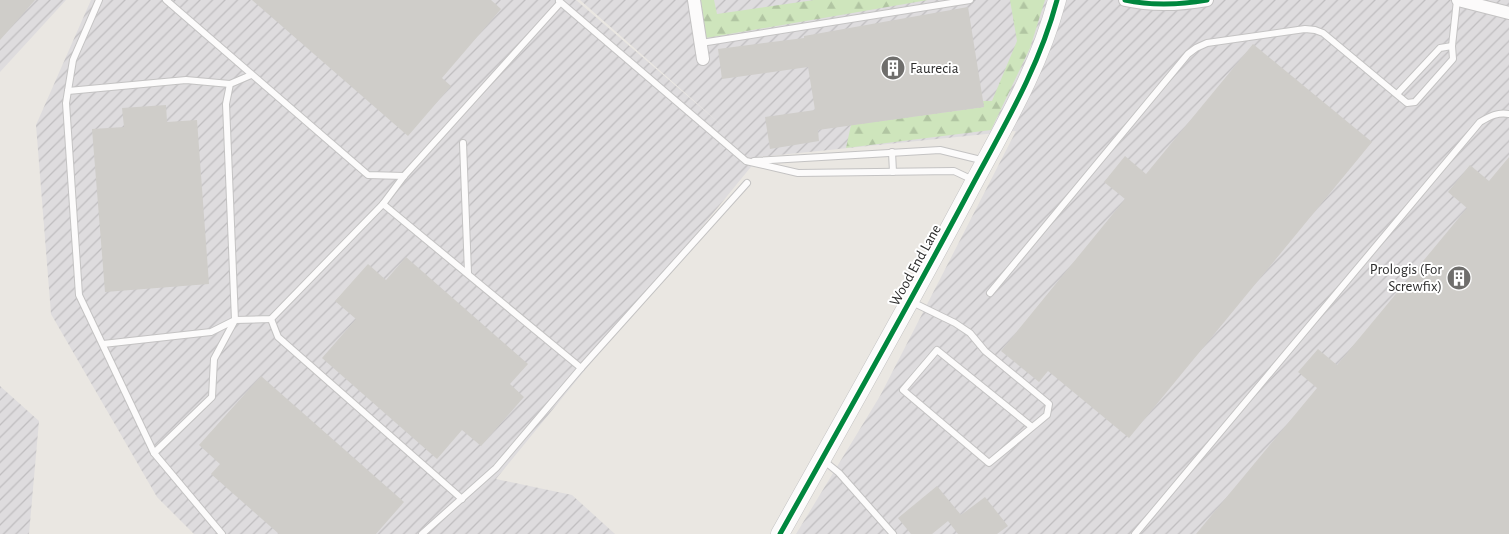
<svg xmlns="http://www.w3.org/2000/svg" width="1509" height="534" font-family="'Alegreya Sans',sans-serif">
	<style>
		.industrial { fill: url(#industrial-furrows) }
		.forest { fill: url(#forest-firs) }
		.building { fill: #cfcdc9 }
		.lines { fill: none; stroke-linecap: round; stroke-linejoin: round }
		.lane-casing { stroke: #c4c3c3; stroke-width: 8 }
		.street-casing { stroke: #c4c3c3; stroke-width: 14 }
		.secondary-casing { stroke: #c4c3c3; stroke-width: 19 }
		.lane { stroke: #fcfbfb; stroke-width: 6 }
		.street { stroke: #fcfbfb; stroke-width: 12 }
		.secondary { stroke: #fcfbfb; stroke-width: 18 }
		.cycleway-casing { stroke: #fff; stroke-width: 8 }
		.cycleway { stroke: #00873e; stroke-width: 5 }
		.labels { text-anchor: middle; stroke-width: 4; stroke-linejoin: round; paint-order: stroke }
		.poi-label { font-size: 15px; fill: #2d2d2d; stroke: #fff; text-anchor: start }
		.street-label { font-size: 15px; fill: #2d2d2d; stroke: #fff }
	</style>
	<defs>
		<pattern id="industrial-furrows" width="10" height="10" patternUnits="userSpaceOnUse" patternTransform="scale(1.25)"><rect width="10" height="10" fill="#dedcde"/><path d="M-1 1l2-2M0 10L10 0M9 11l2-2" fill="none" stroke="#bfbdbf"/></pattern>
		<pattern id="forest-firs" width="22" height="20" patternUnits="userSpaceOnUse" patternTransform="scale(1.25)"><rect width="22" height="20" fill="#cee5bc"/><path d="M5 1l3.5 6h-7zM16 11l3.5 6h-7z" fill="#b1c5a2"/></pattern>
	</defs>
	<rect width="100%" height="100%" fill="#eae7e2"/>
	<g class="industrial">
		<path d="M0,0H66L0,72Z"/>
		<path d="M91,0H576L726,129L580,0H1509V534H796L880,396L1016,131L759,157L496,479L572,495L615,534H194L157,497L51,314L36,125Z"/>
		<path d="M0,386L39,421L29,534H0Z"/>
	</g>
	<g class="forest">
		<path d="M701,0H714L717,14L814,0H928L706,38Z"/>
		<path d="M1010,0H1045L1030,48L991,130L846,148L851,125L984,107L983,101H992L1017,41Z"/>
	</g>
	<g class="building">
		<path d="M0,0H35L0,40Z"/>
		<path d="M252,0H491L501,9L442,78L451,86L408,136Z"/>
		<path d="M968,7L984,107L818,130L819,141L770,149L765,117L815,110L808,67L722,79L718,49L804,38V36Z"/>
		<path d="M1253,44L1372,142L1129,438L1048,371L1039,382L1001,351L1125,199L1104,182L1125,156L1146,174Z"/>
		<path d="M166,105L167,122L197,120L209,284L105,292L92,129L124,127L122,108Z"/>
		<path d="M1509,157V534H1196L1317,388L1298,372L1318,349L1337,365L1467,208L1448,192L1470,165L1489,181Z"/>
		<path d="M406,257L528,364L510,384L524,397L481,446L462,430L437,459L322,358L356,319L335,301L368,264L386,280Z"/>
		<path d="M261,376L404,502L376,534H279L211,474L220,464L199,445Z"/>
		<path d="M937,486L961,515L985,497L1008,526L997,534H958L948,521L932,534H911L898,518Z"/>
	</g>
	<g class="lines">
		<defs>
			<g id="lane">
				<path d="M99,0L73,60L66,103L79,295L154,453L222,534"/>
				<path d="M166,0L368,175L404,176"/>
				<path d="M559,1L746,161L798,173L954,171L973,180"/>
				<path d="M701,43L970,0"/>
				<path d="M68,91L186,80L230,84"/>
				<path d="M1397,94L1440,48L1452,46"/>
				<path d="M463,143L468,273"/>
				<path d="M892,152L893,172"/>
				<path d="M754,161L940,150L985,161"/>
				<path d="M383,204L581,368"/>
				<path d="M990,293L1188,54L1196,48L1207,43L1305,29L1315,30L1323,33L1407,103L1415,102L1453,59L1452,46L1457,0"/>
				<path d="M910,301L955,323L970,333L985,351L1049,404L1047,415L989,463L903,390L937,350L1032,427"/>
				<path d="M271,319L278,337L462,499"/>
				<path d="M103,344L211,332L235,320L226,104L230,84L251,75"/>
				<path d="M154,453L212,397L214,359L235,320L271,319L383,204L404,176L560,3"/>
				<path d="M823,460L839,473L893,534"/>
				<path d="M422,534L496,468L581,368L747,183"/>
				<path d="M1135,534L1480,122C1490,116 1498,112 1509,114"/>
			</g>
			<g id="street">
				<path d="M694,0L703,59"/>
				<path d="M1125,0C1152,6 1179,5 1207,0"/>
				<path d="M1458,0L1509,13"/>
			</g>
			<path id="secondary" d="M780,534C842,423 905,312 965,199C999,134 1038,72 1057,0"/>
		</defs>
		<use href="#lane" class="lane-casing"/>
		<use href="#street" class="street-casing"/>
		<use href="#secondary" class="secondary-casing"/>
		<use href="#lane" class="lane"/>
		<use href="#street" class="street"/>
		<use href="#secondary" class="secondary"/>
		<defs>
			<g id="cycleway">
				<path d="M1125,0C1152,6 1179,5 1207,0"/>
				<path d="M780,534C842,423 905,312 965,199C999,134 1038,72 1057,0"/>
			</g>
		</defs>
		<use href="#cycleway" class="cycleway-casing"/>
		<use href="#cycleway" class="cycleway"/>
	</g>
	<defs>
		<symbol id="building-disc" viewBox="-11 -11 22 22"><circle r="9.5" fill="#6f6e6c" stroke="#fff"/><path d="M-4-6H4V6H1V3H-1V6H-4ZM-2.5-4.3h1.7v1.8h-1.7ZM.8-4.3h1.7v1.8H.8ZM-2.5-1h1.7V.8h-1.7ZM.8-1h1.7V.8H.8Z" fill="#fff"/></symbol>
	</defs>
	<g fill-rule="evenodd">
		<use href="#building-disc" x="879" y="54" width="28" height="28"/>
		<use href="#building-disc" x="1445" y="264" width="28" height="28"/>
	</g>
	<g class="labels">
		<g class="poi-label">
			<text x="910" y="73">Faurecia</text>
			<text x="1442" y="274" text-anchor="end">Prologis (For<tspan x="1442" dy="17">Screwfix)</tspan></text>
		</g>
		<g class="street-label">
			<text transform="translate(915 265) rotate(-61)" y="5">Wood End Lane</text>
		</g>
	</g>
</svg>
